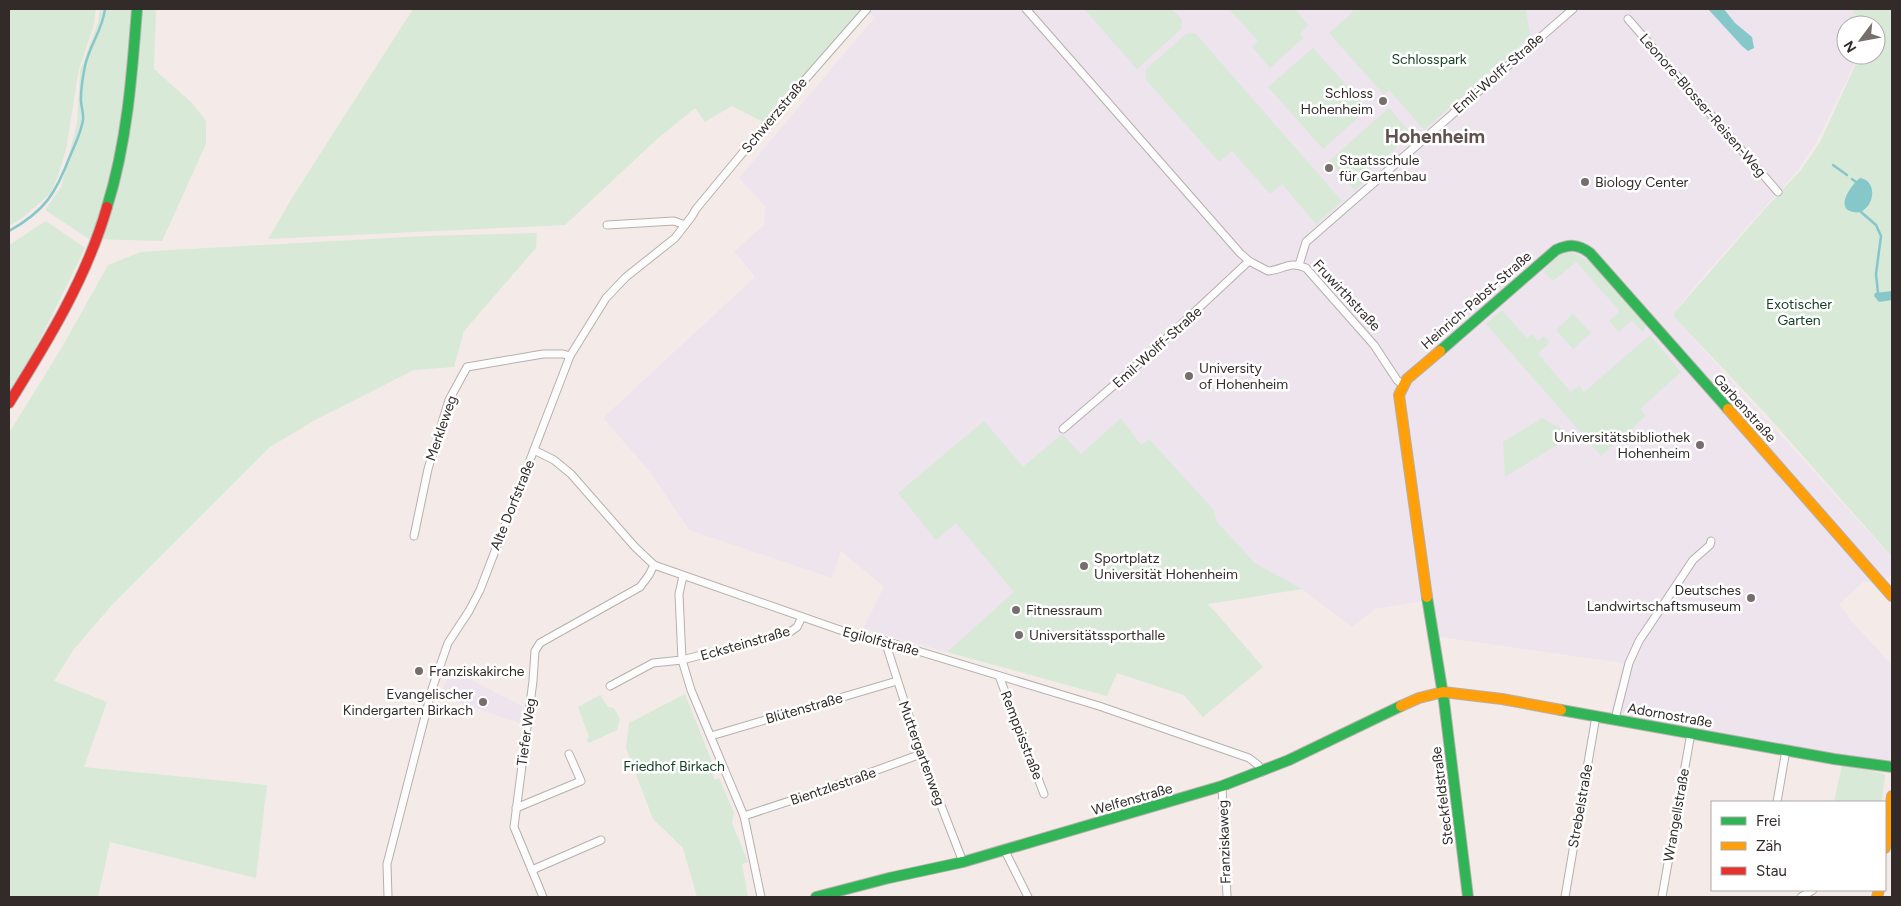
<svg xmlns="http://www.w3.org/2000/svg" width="1901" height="906" font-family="Figtree,sans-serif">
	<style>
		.education { fill: #ede4ee }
		.green { fill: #d8e9d7 }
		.water { fill: #86c7ca }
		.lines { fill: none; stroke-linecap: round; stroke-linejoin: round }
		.stream { stroke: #86c7ca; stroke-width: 2.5 }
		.street-casing { stroke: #b6b0ad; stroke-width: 9 }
		.fast-casing { stroke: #b6b0ad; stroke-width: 12 }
		.slow-casing { stroke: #b6b0ad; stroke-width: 12 }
		.jam-casing { stroke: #b6b0ad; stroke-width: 12 }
		.street { stroke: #fdfcfc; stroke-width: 7 }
		.fast { stroke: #30b455; stroke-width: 10 }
		.slow { stroke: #ff9f0a; stroke-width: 10 }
		.jam { stroke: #e5322d; stroke-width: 10 }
		.poi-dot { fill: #766e6c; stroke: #fff; stroke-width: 2 }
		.labels { text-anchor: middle; stroke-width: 5; stroke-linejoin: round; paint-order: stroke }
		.park-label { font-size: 14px; fill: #134022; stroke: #fff }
		.street-label { font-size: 14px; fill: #322b29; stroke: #fff }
		.poi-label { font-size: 14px; fill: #322b29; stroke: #fff; text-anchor: start }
		.district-label { font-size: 19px; font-weight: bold; fill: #60524c; stroke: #fff }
	</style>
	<rect width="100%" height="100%" fill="#f4ebe8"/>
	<g class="education">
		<path d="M860,9H1850L1866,25H1846V55H1859L1817,141L1799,169L1706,273L1683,301L1675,312L1674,317L1892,558V575L1881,582H1863L1839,604L1853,623L1892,665V754L1888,765L1610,714L1623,663L1433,636L1423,601L1375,609L1352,627L1302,589L1208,604L1263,667L1203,717L1184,695L1117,673L947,652L863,629L884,587L841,551L832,578L689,530L650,472L603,418L755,277L734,251L764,225L765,206L739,178L875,17Z"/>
		<path d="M452,670L524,707L522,724L439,696Z"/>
	</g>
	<g class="green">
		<path d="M9,9H96L94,25L79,69L66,150L58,176L51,193L22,218L9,226Z"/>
		<path d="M100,9H156L154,69L192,103L206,121V144L162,241L89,239L45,210L61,187L77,123L80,71L98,22Z"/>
		<path d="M413,9H862L763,122L732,106L705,122L695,108L656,140L565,225L268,239L295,193Z"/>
		<path d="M1084,9H1172L1182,20L1181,29L1137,69Z"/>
		<path d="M1229,9H1295L1308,25L1300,34L1303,38L1270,68L1252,47L1258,41Z"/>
		<path d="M1351,9H1526L1530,37L1424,130L1389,90L1384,95L1329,33L1353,12Z"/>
		<path d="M1850,9H1892V557L1765,413L1674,317L1675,312L1763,211L1801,170L1820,142L1860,55H1876V25H1866Z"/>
		<path d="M1191,33L1196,34L1342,201L1316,224L1282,184L1270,194L1232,151L1219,162L1146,80L1145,70L1186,34Z"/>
		<path d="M1313,48L1368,109L1323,149L1268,87Z"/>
		<path d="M1389,108L1415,138L1409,144L1405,140L1370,170L1373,174L1355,190L1329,161Z"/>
		<path d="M46,221L85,248L35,350L9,394V245Z"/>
		<path d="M537,233L536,248L464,331L454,367L414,370L317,419L270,447L113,604L74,649L54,681L107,702L84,767L267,785L256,878L110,842L98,897H9V433L61,349L108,265L141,252L171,250L425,236Z"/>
		<path d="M1571,252L1592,262L1647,324L1643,332L1632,320L1619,332L1609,321L1620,311L1576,262L1553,281L1544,272C1552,262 1558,253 1571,252Z"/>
		<path d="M1502,310L1527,338L1532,334L1538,341L1545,336L1550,342L1538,354L1571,392L1579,386L1584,392L1650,335L1681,372L1640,409L1646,416L1601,456L1486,324Z"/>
		<path d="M1573,314L1591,333L1573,349L1556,330Z"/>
		<path d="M1121,418L1141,445L1149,439L1213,509L1217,522L1256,564L1302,589L1208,604L1263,667L1203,717L1184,695L1117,673L1107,696L947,652L1014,592L956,523L936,540L898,493L984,421L1023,467L1062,434L1081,454Z"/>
		<path d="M1542,418L1573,435L1505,477L1503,442Z"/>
		<path d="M685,694L716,772L712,774L715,780L719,778L734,813L732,823L748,862L742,864L748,897H697L683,848L653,819L626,748L629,723Z"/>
		<path d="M600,695L608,707L614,708L620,719L617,730L589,743L587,740L589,737L578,707Z"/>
		<path d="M1842,764L1885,774L1882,802H1834Z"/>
	</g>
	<g class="water">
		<path d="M1708,9H1724L1735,23L1752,37L1754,48L1748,51L1742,46Z"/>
		<path d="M1860,178C1882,182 1871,217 1853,212C1834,208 1852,184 1860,178Z"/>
		<path d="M1892,291V300L1879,302L1874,296L1875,293Z"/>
	</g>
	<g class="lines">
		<g class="stream">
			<path d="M1833,165L1847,175"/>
			<path d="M1852,179L1856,182"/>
			<path d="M1861,212L1876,225L1881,236L1876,274L1878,293"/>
			<path d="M9,231C45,211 56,193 70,156C75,145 81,132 83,120C84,112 80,104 81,97C81,87 83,76 85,66C89,46 103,29 105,9"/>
		</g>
		<defs>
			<g id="street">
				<path d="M1026,9L1240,253L1249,261L1268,271C1284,270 1289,260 1306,268L1374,345L1397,380L1403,385"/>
				<path d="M1628,19L1778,192"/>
				<path d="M607,225L674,221L685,225"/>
				<path d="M1299,265L1306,242L1573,9"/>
				<path d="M1063,429L1142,361L1249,261"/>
				<path d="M534,450L554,460L571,474L635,547L654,565L860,637L885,641L1099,706L1249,758L1258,765L1262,772"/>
				<path d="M414,536L428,469L449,400L467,367L543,354H563L570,356"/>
				<path d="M683,576L679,594L682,660L691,690L744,816L761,897"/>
				<path d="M885,641L921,754L963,862"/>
				<path d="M999,676L1044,794"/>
				<path d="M610,686L653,663L682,660L790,632L797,627L802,617"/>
				<path d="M1615,719L1629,663L1639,641L1693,560L1710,545L1711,541"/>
				<path d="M711,736L897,681"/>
				<path d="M1222,786L1227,897"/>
				<path d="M1777,802L1786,750"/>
				<path d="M516,808L581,781L569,754"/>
				<path d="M744,816L817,792L921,754"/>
				<path d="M1005,851L1028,897"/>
				<path d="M532,870L601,840"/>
				<path d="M388,897L387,864L432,689L448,643L469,611L480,590L570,356L606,298L626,277L675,238L692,216L696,209L774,115L867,9"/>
				<path d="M543,897L514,827L533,681L535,651L540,643L640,587L649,575L654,565"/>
				<path d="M1565,897L1596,716"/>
				<path d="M1662,897L1691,733"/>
				<path d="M1801,897L1813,890"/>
			</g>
			<g id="fast">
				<path d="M107,207C127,143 132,76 137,9"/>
				<path d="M1440,351L1556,250C1569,244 1578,244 1590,253L1728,409"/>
				<path d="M1427,597L1444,701L1468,897"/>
				<path d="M1561,710L1834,759L1892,767"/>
				<path d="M816,897L889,878L963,862L1222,786L1289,760L1401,706"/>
			</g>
			<g id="slow">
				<path d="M1728,409L1892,596"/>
				<path d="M1427,597L1399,395L1407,379L1440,351"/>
				<path d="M1401,706L1419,698L1443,692L1502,699L1561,710"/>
				<path d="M1885,848L1892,796"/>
				<path d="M1877,897L1879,890"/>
			</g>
			<path id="jam" d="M9,403C48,341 87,277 107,207"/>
		</defs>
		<use href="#street" class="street-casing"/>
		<use href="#fast" class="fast-casing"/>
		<use href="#slow" class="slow-casing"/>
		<use href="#jam" class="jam-casing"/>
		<use href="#street" class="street"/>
		<use href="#fast" class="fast"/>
		<use href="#slow" class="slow"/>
		<use href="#jam" class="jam"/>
	</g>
	<g class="poi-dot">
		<circle cx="1383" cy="101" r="5"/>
		<circle cx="1329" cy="168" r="5"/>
		<circle cx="1585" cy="182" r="5"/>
		<circle cx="1189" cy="376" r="5"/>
		<circle cx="1700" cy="445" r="5"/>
		<circle cx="1084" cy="566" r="5"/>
		<circle cx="1751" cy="598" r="5"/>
		<circle cx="1016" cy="610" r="5"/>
		<circle cx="1019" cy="635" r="5"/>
		<circle cx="419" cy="671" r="5"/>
		<circle cx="483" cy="702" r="5"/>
	</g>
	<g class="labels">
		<g class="park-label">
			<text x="1429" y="64">Schlosspark</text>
			<text x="1799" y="309">Exotischer<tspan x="1799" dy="16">Garten</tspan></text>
			<text x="674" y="771">Friedhof Birkach</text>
		</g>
		<g class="street-label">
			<text transform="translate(1498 73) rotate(-41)" y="5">Emil-Wolff-Straße</text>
			<text transform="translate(1703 105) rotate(49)" y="5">Leonore-Blosser-Reisen-Weg</text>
			<text transform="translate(774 115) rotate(-50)" y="5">Schwerzstraße</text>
			<text transform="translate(1347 295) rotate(47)" y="5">Fruwirthstraße</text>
			<text transform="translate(1476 300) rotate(-41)" y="5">Heinrich-Pabst-Straße</text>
			<text transform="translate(1157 347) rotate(-42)" y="5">Emil-Wolff-Straße</text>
			<text transform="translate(1745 408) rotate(48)" y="5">Garbenstraße</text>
			<text transform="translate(441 428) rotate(-71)" y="5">Merkleweg</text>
			<text transform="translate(512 505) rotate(-68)" y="5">Alte Dorfstraße</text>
			<text transform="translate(881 641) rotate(15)" y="5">Egilolfstraße</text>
			<text transform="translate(745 643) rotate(-16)" y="5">Ecksteinstraße</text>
			<text transform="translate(804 708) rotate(-16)" y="5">Blütenstraße</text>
			<text transform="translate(1670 715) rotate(10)" y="5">Adornostraße</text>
			<text transform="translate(526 732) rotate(-82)" y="5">Tiefer Weg</text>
			<text transform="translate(1022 735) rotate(69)" y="5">Remppisstraße</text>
			<text transform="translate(922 753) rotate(70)" y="5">Muttergartenweg</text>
			<text transform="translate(833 786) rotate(-19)" y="5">Bientzlestraße</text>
			<text transform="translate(1442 796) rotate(-97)" y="5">Steckfeldstraße</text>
			<text transform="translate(1132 799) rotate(-16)" y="5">Welfenstraße</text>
			<text transform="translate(1580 806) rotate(-80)" y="5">Strebelstraße</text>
			<text transform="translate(1676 815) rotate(-80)" y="5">Wrangellstraße</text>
			<text transform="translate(1224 842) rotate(-92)" y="5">Franziskaweg</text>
		</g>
		<g class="poi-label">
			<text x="1373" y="98" text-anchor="end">Schloss<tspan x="1373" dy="16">Hohenheim</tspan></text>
			<text x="1339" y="165">Staatsschule<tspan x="1339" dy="16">für Gartenbau</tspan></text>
			<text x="1595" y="187">Biology Center</text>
			<text x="1199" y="373">University<tspan x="1199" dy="16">of Hohenheim</tspan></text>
			<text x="1690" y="442" text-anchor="end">Universitätsbibliothek<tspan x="1690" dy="16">Hohenheim</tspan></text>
			<text x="1094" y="563">Sportplatz<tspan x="1094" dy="16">Universität Hohenheim</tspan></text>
			<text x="1741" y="595" text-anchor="end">Deutsches<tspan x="1741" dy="16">Landwirtschaftsmuseum</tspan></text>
			<text x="1026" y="615">Fitnessraum</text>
			<text x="1029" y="640">Universitätssporthalle</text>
			<text x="429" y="676">Franziskakirche</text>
			<text x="473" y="699" text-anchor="end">Evangelischer<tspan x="473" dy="16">Kindergarten Birkach</tspan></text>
		</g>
		<g class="district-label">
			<text x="1435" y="143">Hohenheim</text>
		</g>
	</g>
	<rect width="1901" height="906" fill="none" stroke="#322b29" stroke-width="20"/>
	<rect x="1711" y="801" width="175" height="90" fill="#ffffff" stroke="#adaaa9"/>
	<rect x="1721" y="817" width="25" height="8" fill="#30b455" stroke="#adaaa9"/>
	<text x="1756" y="826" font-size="15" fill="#322b29">Frei</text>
	<rect x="1721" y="842" width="25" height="8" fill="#ff9f0a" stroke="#adaaa9"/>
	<text x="1756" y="851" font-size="15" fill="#322b29">Zäh</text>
	<rect x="1721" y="867" width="25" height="8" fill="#e5322d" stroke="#adaaa9"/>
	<text x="1756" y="876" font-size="15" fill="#322b29">Stau</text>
	<g transform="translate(1861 40) rotate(238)"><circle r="24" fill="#ffffff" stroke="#adaaa9"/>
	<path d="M0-4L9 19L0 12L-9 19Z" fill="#766e6c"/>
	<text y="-8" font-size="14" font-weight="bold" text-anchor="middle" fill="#322b29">N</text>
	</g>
</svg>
